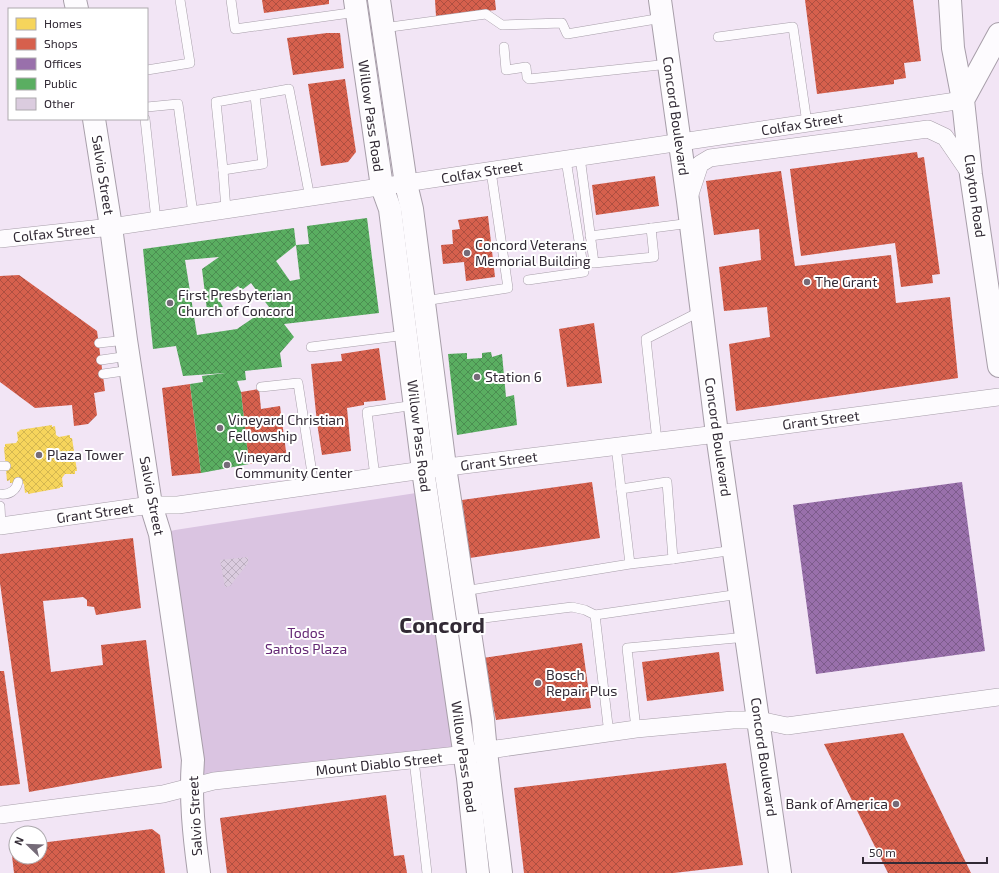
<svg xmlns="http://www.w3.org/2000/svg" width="999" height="873" font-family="'Exo 2',sans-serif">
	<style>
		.green { fill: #dac4e1 }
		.homes { fill: url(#homes-cross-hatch) }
		.shops { fill: url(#shops-cross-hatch) }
		.offices { fill: url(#offices-cross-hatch) }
		.public { fill: url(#public-cross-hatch); fill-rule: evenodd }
		.building { fill: url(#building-cross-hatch) }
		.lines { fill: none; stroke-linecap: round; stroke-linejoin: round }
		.lane-casing { stroke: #a79ea9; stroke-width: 10 }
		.street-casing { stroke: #a79ea9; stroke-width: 18 }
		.secondary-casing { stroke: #a79ea9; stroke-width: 24 }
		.primary-casing { stroke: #a79ea9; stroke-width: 24 }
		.lane { stroke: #fdfbfe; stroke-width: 9 }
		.street { stroke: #fdfbfe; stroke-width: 17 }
		.secondary { stroke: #fdfbfe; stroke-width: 22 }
		.primary { stroke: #fdfbfe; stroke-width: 22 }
		.poi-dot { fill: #756b78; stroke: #fff; stroke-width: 1.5 }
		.labels { text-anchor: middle; stroke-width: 4; stroke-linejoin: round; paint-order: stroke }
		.street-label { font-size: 14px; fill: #322a35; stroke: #fff }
		.poi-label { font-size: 14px; fill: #322a35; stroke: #fff; text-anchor: start }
		.park-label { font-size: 14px; fill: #642874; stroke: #fff }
		.town-label { font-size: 22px; font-weight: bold; fill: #322a35; stroke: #fff }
	</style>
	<defs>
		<pattern id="homes-cross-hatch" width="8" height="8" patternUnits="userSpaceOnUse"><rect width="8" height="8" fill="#f6d55c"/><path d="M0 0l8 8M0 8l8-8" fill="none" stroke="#d3b751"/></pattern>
		<pattern id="shops-cross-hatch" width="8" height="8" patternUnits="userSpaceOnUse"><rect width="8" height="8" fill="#d6604d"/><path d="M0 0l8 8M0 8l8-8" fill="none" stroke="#ae4f41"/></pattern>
		<pattern id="offices-cross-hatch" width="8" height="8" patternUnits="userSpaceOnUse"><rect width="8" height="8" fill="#9970ab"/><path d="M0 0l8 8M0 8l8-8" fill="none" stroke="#7d5c8c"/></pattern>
		<pattern id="public-cross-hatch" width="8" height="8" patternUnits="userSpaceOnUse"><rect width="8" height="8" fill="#5aae61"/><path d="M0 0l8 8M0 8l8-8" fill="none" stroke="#4b8e51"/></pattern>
		<pattern id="building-cross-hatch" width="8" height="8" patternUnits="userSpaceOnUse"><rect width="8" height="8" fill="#dbccdf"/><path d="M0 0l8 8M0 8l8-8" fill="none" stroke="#bcafc0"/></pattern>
	</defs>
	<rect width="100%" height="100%" fill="#f2e5f5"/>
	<path class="green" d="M416,493L464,755L191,787L160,534L175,530Z"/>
	<path class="homes" d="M52,425V427L55,426L56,435L59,437L70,435V438H72L77,471H75V474H65L62,478L63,487H60V488L28,494V492L25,493L24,484L21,482L10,483V480L7,481L4,447H5V444L16,443L18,440L17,432L20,431L19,430Z"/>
	<g class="shops">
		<path d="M262,0H329V4L264,13Z"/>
		<path d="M435,0H495L496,10L436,16Z"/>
		<path d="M805,0H913L921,61L904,63L906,78L894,80V84L817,94Z"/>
		<path d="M327,33H340L344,68L293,75L287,38Z"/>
		<path d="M345,79L356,152L348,162L321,166L308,84Z"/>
		<path d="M917,152L918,158L924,157L940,274L932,275L933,283L901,287L895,243L801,256L790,169Z"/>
		<path d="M781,171L795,266L891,255L896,303L950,297L958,378L736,411L729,344L770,337L767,307L724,311L719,267L761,260L759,229L714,235L706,181Z"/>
		<path d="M655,176L659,206L596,215L592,185Z"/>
		<path d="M488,216L495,277L466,281L464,262L443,264L441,245L453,244L452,230L460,229L458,220Z"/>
		<path d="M19,275L97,331L105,391L94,393L97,415L88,424L74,426L72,405L35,408L0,382V276Z"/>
		<path d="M594,323L602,383L567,387L559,329Z"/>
		<path d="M379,348L386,400L364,402V405L347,408L351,451L322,455L317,423L311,364L342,361L341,354Z"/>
		<path d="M190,384L201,473L172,476L162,388Z"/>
		<path d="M259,389L261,409L280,406L287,459L249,464L241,392Z"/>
		<path d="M592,482L600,538L470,558L462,500Z"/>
		<path d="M133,538L141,608L96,615L94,607L87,606V600L83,597L43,601L51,672L103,665L101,645L146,640L162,768L29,792L0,583V554Z"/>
		<path d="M582,643L591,708L496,720L483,658Z"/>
		<path d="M719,652L724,691L647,701L642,662Z"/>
		<path d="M0,671H4L20,784L0,786Z"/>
		<path d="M903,733L971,873H888L824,744Z"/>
		<path d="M726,763L743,865L674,873H524L514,788Z"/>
		<path d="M386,795L394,856L404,855L407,873H227L220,818Z"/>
		<path d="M152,829L160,835L165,873H14L11,847L16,846V857H40V843Z"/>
	</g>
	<path class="offices" d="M962,482L985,651L816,674L793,505Z"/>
	<g class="public">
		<path d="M367,218L379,313L284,324L294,337L280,353L282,367L245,371L246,380L237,381L241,392L249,464L201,473L190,384L203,382L202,376L225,373L183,376L176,346L153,349L143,249L294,228L296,245L276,261L290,281L300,279L296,245L309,244L307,226ZM219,257L202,269L207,310L223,307L219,300L238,286L242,290L251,283L269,307L237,329L197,335L185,260Z"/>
		<path d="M491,352L492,357L502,354L506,397L514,395L517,425L457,435L448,354L467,353V359L482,358V353Z"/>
	</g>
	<path class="building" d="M248,557V563L230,586L225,587L220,560Z"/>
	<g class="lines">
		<defs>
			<g id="lane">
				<path d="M231,0L235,29L357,12"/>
				<path d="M383,28L486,14L502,25L562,23L567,34L662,18"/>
				<path d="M718,37L793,27L807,123"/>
				<path d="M504,47L506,70L526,67L527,77L529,79L669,64"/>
				<path d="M147,70L190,63L180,0"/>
				<path d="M147,107L178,104L193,214"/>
				<path d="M145,119L156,220"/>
				<path d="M580,157L594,263L654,257L651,228"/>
				<path d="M223,170L263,164L255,96"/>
				<path d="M226,210L223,170L216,102L289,89L310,198"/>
				<path d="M590,236L691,223"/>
				<path d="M528,280L584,272L566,160"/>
				<path d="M424,301L508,288L491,171"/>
				<path d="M99,343L126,340"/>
				<path d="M311,347L406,335"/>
				<path d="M101,360L129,356"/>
				<path d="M103,374L131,370"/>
				<path d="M261,387L298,383L314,486"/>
				<path d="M657,441L646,339L701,311"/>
				<path d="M616,446L621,489"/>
				<path d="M0,466H6"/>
				<path d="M375,477L367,412L415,405"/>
				<path d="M0,494C9,495 16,491 18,482"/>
				<path d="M0,506L1,526"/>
				<path d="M673,559L734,550"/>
				<path d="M464,591L630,564L673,559L667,482L621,489L630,564"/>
				<path d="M595,615L740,594"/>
				<path d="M469,620L572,607L585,610L595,615L609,734"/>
				<path d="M636,729L627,648L747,637"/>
				<path d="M414,760L427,873"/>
			</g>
			<g id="street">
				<path d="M689,197L700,164L710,158L928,129L945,137L971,175"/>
				<path d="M0,239L111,227L963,100"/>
				<path d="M0,526L151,505H178L423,470L717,434L999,397"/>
				<path d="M0,815L163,794L214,781L486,752L496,749L636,729L733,720H759L787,726L999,697"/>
			</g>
			<g id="secondary">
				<path d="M75,0L77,9"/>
				<path d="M950,0L953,48L963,100"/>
				<path d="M94,119L111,227L126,340L151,505L160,534L193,760C190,798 194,835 199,873"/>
			</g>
			<g id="primary">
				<path d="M355,0L382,187L390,209L423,470L468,778L478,873"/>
				<path d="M379,0L406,184L412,209L445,467L483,719C487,770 495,822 501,873"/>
				<path d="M660,0L688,201L717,434L780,873"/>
				<path d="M999,34L963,100L971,175L999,366"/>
			</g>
		</defs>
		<use href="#lane" class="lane-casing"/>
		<use href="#street" class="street-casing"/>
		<use href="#secondary" class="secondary-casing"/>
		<use href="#primary" class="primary-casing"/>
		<use href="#lane" class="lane"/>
		<use href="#street" class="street"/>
		<use href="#secondary" class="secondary"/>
		<use href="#primary" class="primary"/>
	</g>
	<g class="poi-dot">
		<circle cx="467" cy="253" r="4"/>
		<circle cx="807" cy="282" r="4"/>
		<circle cx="170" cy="303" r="4"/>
		<circle cx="477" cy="377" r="4"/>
		<circle cx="220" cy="428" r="4"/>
		<circle cx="39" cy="455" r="4"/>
		<circle cx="227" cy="465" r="4"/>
		<circle cx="538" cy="683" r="4"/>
		<circle cx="896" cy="804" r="4"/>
	</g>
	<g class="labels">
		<g class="street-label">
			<text transform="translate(371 116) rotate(82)" y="5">Willow Pass Road</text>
			<text transform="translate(676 116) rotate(82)" y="5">Concord Boulevard</text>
			<text transform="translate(802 124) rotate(-9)" y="5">Colfax Street</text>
			<text transform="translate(482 172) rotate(-9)" y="5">Colfax Street</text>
			<text transform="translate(103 175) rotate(81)" y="5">Salvio Street</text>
			<text transform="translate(975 196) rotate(82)" y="5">Clayton Road</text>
			<text transform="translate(54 233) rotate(-6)" y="5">Colfax Street</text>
			<text transform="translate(821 420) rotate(-7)" y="5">Grant Street</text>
			<text transform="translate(419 436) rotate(83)" y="5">Willow Pass Road</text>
			<text transform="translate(718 437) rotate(82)" y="5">Concord Boulevard</text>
			<text transform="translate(499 461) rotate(-7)" y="5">Grant Street</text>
			<text transform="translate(152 496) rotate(79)" y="5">Salvio Street</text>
			<text transform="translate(95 513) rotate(-8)" y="5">Grant Street</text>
			<text transform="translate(464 757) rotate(82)" y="5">Willow Pass Road</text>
			<text transform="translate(764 757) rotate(82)" y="5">Concord Boulevard</text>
			<text transform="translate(379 764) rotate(-6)" y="5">Mount Diablo Street</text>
			<text transform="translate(195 816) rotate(-93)" y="5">Salvio Street</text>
		</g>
		<g class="poi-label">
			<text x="475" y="250">Concord Veterans<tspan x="475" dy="16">Memorial Building</tspan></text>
			<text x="815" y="287">The Grant</text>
			<text x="178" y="300">First Presbyterian<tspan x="178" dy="16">Church of Concord</tspan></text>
			<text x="485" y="382">Station 6</text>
			<text x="228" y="425">Vineyard Christian<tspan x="228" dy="16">Fellowship</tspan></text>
			<text x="47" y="460">Plaza Tower</text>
			<text x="235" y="462">Vineyard<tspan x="235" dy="16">Community Center</tspan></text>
			<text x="546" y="680">Bosch<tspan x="546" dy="16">Repair Plus</tspan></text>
			<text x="888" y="809" text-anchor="end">Bank of America</text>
		</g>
		<g class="park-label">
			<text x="306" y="638">Todos<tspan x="306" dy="16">Santos Plaza</tspan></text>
		</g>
		<g class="town-label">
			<text x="442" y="633">Concord</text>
		</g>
	</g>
	<rect x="8" y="8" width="140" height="112" fill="#ffffff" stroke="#adaaae"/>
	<rect x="16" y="18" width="20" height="12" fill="#f6d55c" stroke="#adaaae"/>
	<text x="44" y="28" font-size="12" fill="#322a35">Homes</text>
	<rect x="16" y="38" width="20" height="12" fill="#d6604d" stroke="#adaaae"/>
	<text x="44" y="48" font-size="12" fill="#322a35">Shops</text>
	<rect x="16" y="58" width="20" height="12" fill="#9970ab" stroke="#adaaae"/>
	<text x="44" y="68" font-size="12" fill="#322a35">Offices</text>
	<rect x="16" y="78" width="20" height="12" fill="#5aae61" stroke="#adaaae"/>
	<text x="44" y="88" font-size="12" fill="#322a35">Public</text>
	<rect x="16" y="98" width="20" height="12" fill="#dbccdf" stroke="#adaaae"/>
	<text x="44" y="108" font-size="12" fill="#322a35">Other</text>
	<g transform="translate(28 845) rotate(293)"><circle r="19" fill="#ffffff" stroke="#adaaae"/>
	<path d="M0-3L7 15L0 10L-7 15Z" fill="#756b78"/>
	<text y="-6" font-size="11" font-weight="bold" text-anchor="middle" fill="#322a35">N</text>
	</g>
	<path d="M863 857v6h124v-6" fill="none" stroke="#322a35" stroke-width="2"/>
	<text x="869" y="857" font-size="12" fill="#322a35" stroke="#ffffff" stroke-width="3" paint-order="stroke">50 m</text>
</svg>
